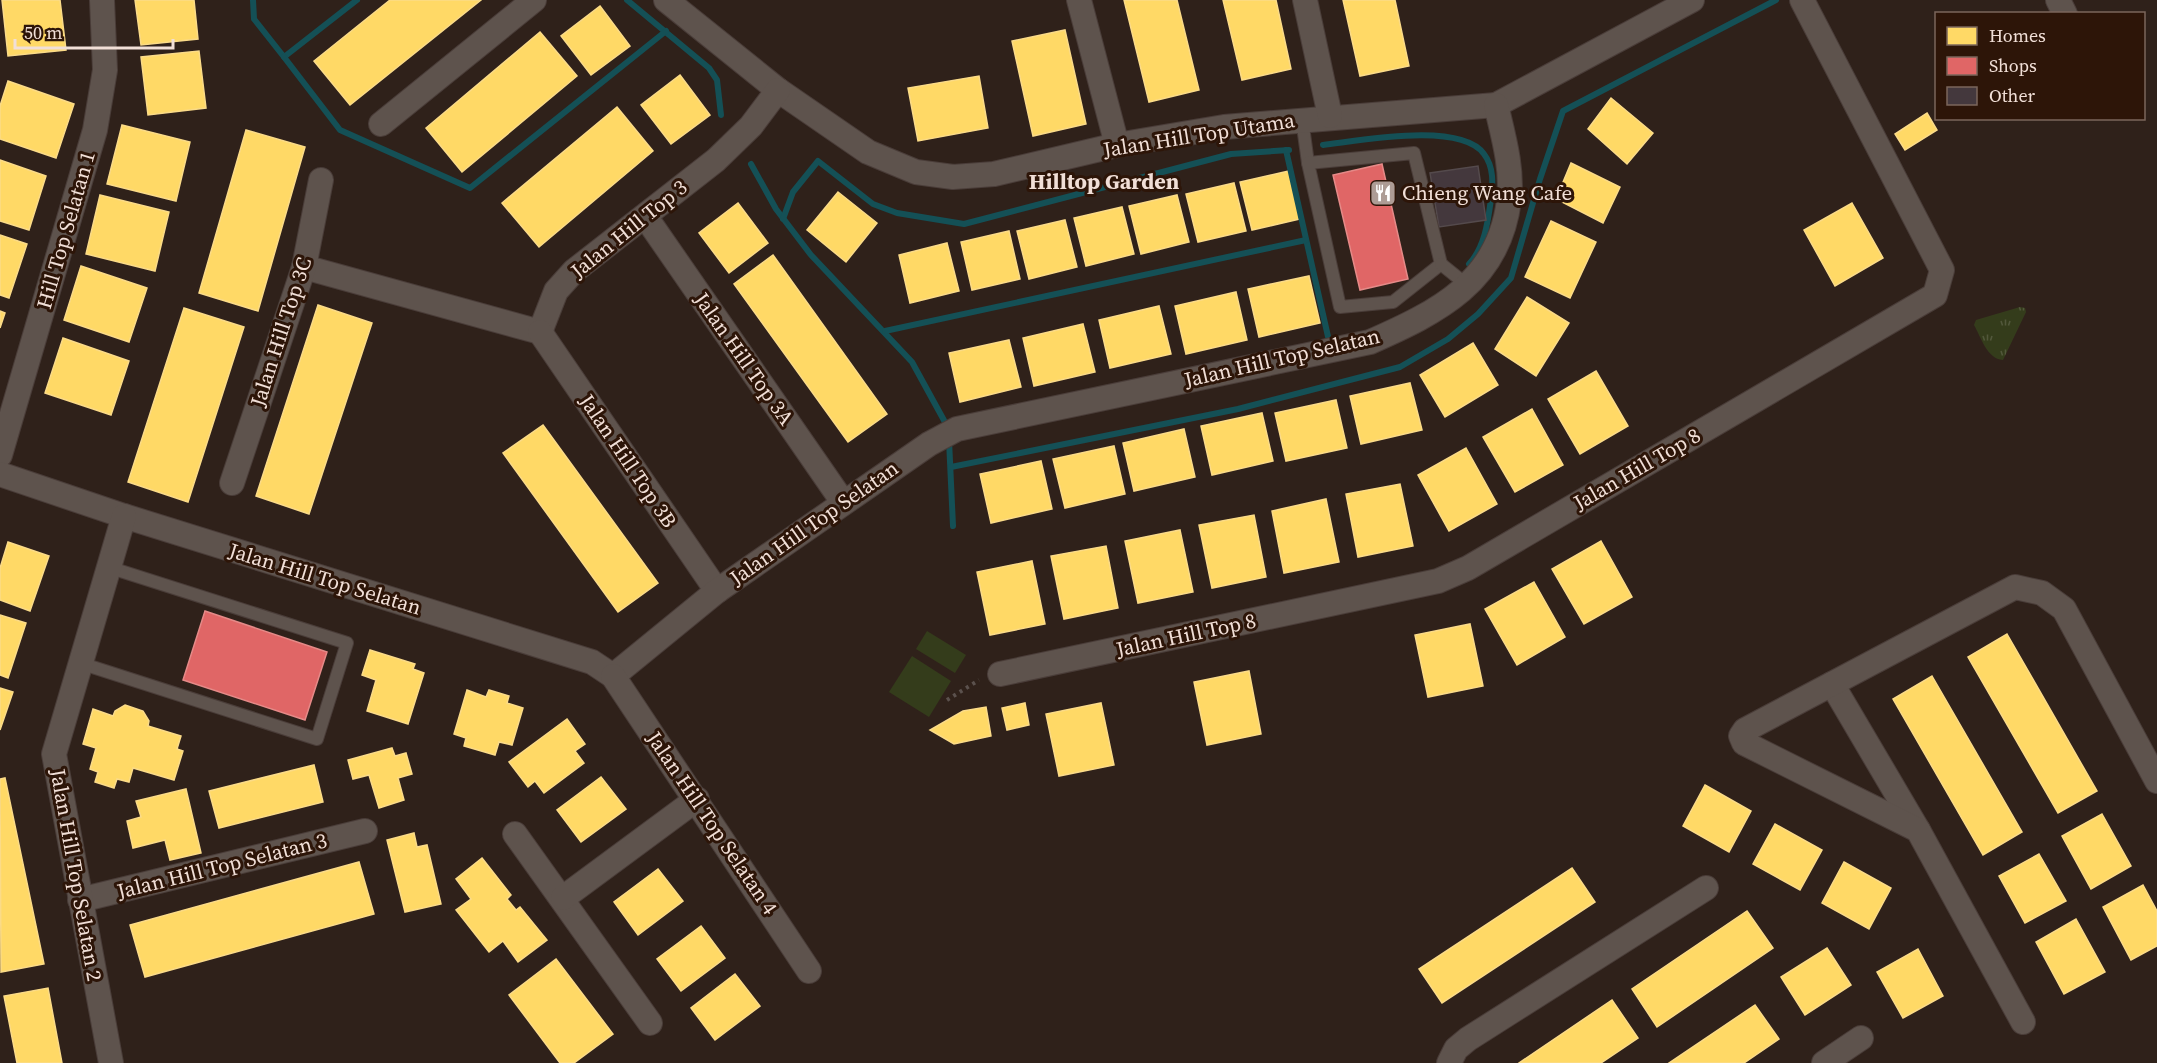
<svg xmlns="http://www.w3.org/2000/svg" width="2157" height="1063" font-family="'Source Serif 4',serif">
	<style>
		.grass { fill: #343c1b }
		.park { fill: url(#park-tufts) }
		.homes { fill: #ffd966; stroke: #fbdb88; stroke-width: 1.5 }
		.shops { fill: #e06666; stroke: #e58a88; stroke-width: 1.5 }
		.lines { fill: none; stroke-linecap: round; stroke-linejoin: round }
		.stream { stroke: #145056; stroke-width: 6 }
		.building { fill: #44383d; stroke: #544a4c; stroke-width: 1.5 }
		.lane-casing { stroke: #4a3d39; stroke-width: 14 }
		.street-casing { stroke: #4a3d39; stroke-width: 26 }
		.path { stroke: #5b514d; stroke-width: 4; stroke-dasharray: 3 4.5; stroke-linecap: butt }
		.lane { stroke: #5e534d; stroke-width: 12 }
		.street { stroke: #5e534d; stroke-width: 24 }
		.labels { text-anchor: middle; stroke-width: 6; stroke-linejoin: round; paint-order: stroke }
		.street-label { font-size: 21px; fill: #f1dfd7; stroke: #2d1508 }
		.poi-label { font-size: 21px; fill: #f1dfd7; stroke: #2d1508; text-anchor: start }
		.neighbourhood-label { font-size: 22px; font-weight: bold; fill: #f1dfd7; stroke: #2d1508 }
	</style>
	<defs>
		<pattern id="park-tufts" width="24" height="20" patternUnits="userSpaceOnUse" patternTransform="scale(1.5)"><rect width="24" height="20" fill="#343c1b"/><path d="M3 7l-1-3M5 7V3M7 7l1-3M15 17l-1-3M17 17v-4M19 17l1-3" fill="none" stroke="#52583b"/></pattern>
	</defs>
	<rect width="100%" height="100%" fill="#2f211a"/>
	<g class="grass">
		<path d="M927,631L966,655L955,673L916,649Z"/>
		<path d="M912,656L951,681L929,717L889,692Z"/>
	</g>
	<path class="park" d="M2020,307L2025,308L2026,312L2003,360C1987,359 1981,337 1974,325L1976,320Z"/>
	<g class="homes">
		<path d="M2,0H60L66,50L8,56Z"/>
		<path d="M135,0H194L198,39L141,45Z"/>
		<path d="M390,0H481L350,105L314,61Z"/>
		<path d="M1124,0H1177L1199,90L1149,102Z"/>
		<path d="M1223,0H1276L1291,69L1242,80Z"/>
		<path d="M1343,0H1395L1409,66L1360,76Z"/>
		<path d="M600,6L630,46L591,75L561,36Z"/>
		<path d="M1065,30L1086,124L1033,136L1012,41Z"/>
		<path d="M540,32L577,76L462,172L426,128Z"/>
		<path d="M199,51L206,108L148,115L141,57Z"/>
		<path d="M680,75L710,115L671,144L641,105Z"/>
		<path d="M979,76L988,128L918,141L908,88Z"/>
		<path d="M8,81L74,104L56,158L0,139V106Z"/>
		<path d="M1611,98L1653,133L1627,164L1588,129Z"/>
		<path d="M617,107L653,151L539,247L502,203Z"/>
		<path d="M1927,113L1937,130L1905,150L1895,134Z"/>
		<path d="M122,125L190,142L176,201L107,184Z"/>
		<path d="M246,130L305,147L258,311L199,293Z"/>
		<path d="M0,160L46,176L29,230L0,221Z"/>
		<path d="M1571,163L1620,187L1603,223L1556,199Z"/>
		<path d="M1289,171L1300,219L1252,230L1240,182Z"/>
		<path d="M1234,183L1246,231L1198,242L1186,194Z"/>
		<path d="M838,192L877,223L846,262L807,230Z"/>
		<path d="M100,195L169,212L155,271L86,254Z"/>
		<path d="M1177,195L1189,242L1141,254L1129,206Z"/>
		<path d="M738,203L768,243L729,273L699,233Z"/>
		<path d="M1852,203L1883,258L1835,286L1804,230Z"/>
		<path d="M1122,207L1134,254L1086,266L1074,218Z"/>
		<path d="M1065,220L1077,267L1029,279L1017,231Z"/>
		<path d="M1551,221L1596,242L1570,298L1525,277Z"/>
		<path d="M1009,231L1020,279L972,290L961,242Z"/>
		<path d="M0,235L27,244L9,298L0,295Z"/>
		<path d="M947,243L959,291L910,303L899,255Z"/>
		<path d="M773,255L887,414L848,442L734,284Z"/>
		<path d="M81,266L147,288L129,342L64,320Z"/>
		<path d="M1309,276L1320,323L1259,337L1248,289Z"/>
		<path d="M1236,292L1247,340L1186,354L1175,306Z"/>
		<path d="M1527,297L1569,323L1536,376L1495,349Z"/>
		<path d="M318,305L372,323L309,514L256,496Z"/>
		<path d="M1159,306L1171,354L1110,368L1099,320Z"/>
		<path d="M184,308L244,327L188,502L128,482Z"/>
		<path d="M0,311L5,313L0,328Z"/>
		<path d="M1083,324L1095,372L1034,386L1023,338Z"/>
		<path d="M63,338L129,361L111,415L45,393Z"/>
		<path d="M1009,340L1021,387L960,402L949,353Z"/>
		<path d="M1473,343L1498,385L1445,417L1420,375Z"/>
		<path d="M1596,371L1628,426L1580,454L1548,399Z"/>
		<path d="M1410,383L1422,430L1361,444L1350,396Z"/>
		<path d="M1336,400L1347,448L1286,461L1275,413Z"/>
		<path d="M1532,409L1563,465L1515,492L1483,437Z"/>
		<path d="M1262,413L1273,461L1212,475L1201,426Z"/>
		<path d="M543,425L658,583L618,612L503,453Z"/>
		<path d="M1184,429L1195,477L1134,491L1123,443Z"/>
		<path d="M1114,446L1125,494L1065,508L1053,459Z"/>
		<path d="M1466,448L1497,504L1449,531L1418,475Z"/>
		<path d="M1041,461L1052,509L991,523L980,474Z"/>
		<path d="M1400,484L1413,546L1358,557L1346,494Z"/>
		<path d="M1326,499L1339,562L1284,573L1272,511Z"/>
		<path d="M1254,515L1266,577L1212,588L1199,525Z"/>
		<path d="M1180,530L1193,592L1138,603L1125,541Z"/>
		<path d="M1601,541L1632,597L1584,624L1552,569Z"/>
		<path d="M8,542L49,556L30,611L0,600V568Z"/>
		<path d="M1106,546L1118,608L1064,619L1051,556Z"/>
		<path d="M1032,561L1045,624L990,635L977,572Z"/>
		<path d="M1534,582L1565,637L1517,665L1485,609Z"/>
		<path d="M0,615L26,623L8,678L0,675Z"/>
		<path d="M1470,624L1483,686L1428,697L1415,635Z"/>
		<path d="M2007,634L2097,791L2058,813L1968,657Z"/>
		<path d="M370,650L415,664L413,669L424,673L408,724L367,711L376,680L362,675Z"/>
		<path d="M1249,671L1261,734L1207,745L1194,682Z"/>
		<path d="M1932,676L2022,832L1983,855L1893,699Z"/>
		<path d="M0,688L13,692L0,730Z"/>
		<path d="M467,690L486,697L489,690L509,696L507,703L523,708L512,745L499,742L495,755L464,746L466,738L454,734Z"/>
		<path d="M1025,703L1029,725L1007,730L1002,708Z"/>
		<path d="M1101,703L1114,765L1059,776L1046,714Z"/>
		<path d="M125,705L143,711L149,721L148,726L181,736L177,749L183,751L174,780L133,768L129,782L117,779L114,788L95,782L98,772L90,769L96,748L83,744L93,709L113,716L115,711Z"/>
		<path d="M986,707L991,736L954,744L930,730L963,711Z"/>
		<path d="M567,719L585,744L575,751L584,763L544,793L535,781L528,787L509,762Z"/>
		<path d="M392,748L395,756L406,753L412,774L398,778L404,800L379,808L369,775L353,779L348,760Z"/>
		<path d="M314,765L323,802L219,828L209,791Z"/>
		<path d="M601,777L626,809L581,842L557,810Z"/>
		<path d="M5,778L44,964L1,972L0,779Z"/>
		<path d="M1705,785L1751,811L1729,852L1683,826Z"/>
		<path d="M186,789L201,853L170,860L165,840L133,848L127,821L141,817L136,801Z"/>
		<path d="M2102,814L2131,866L2091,889L2062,836Z"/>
		<path d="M1775,824L1822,850L1800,890L1753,864Z"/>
		<path d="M414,833L417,847L427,845L441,904L405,912L387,840Z"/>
		<path d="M2039,854L2066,901L2025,923L1999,876Z"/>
		<path d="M482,858L511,895L507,899L516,910L520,907L547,940L518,962L503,941L489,952L456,910L471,899L456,879Z"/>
		<path d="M359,862L374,914L145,977L130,925Z"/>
		<path d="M1844,862L1891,888L1869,929L1822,903Z"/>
		<path d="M1572,868L1595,902L1442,1003L1419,969Z"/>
		<path d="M658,869L683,901L638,935L614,902Z"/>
		<path d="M2143,885L2157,911V946L2131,960L2103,907Z"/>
		<path d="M1747,911L1773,948L1657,1027L1632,989Z"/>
		<path d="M2076,919L2105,972L2064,994L2036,942Z"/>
		<path d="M701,926L725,958L681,991L657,959Z"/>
		<path d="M1827,948L1851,985L1805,1015L1781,977Z"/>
		<path d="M1918,949L1943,996L1903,1018L1877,972Z"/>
		<path d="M556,959L613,1034L574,1063H560L509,995Z"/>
		<path d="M735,974L760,1006L715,1040L691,1008Z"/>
		<path d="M48,988L62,1063H17L4,996Z"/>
		<path d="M1612,1000L1638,1038L1601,1063H1519Z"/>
		<path d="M1755,1005L1779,1039L1744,1063H1669Z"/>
	</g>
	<g class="shops">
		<path d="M1382,164L1408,279L1360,290L1333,175Z"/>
		<path d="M205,611L327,652L305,720L183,680Z"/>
	</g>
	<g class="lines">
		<g class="stream">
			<path d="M253,0L254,19L284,57L357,0"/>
			<path d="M627,0L709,68L717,80L721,115"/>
			<path d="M284,57L340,130L470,188L666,31"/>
			<path d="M1323,145C1359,141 1460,121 1484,154C1494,167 1493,184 1491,199C1488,221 1485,247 1469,264"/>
			<path d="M1286,150L1329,341L1324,342"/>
			<path d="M751,164L776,209L811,255L912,362L946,424L951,423"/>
			<path d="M783,219L793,192L818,161L873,204L897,213L964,224L1231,154L1289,150"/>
			<path d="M885,331L1306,240"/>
			<path d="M949,440L953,526"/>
			<path d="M951,467L1238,409L1400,367L1448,339L1478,314L1511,278L1540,179L1563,111L1776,0"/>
		</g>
	</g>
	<path class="building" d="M1478,166L1486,220L1439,227L1430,173Z"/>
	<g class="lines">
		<defs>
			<g id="lane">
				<path d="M1302,119L1308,163"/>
				<path d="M1414,153L1441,264L1393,302L1340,307L1308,163Z"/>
				<path d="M1441,264L1467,285"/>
				<path d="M80,663L317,739L347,643L108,567"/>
			</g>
			<g id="street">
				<path d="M666,0L778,90L868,152L916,172L953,177L994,174L1117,145L1224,127L1496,105L1692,0"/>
				<path d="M1079,0L1117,145"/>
				<path d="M1305,0L1330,116"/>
				<path d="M2058,0L2065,14"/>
				<path d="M381,124L534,0"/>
				<path d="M645,216L843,502"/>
				<path d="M304,267L540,332L556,291L574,271L716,160L751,126L778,90"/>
				<path d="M540,332L717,591"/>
				<path d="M0,455L95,130L105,70L102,0"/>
				<path d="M0,474L124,516L592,662L613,676L717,591L929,444L957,429L1370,342C1438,312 1499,282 1509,200C1513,169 1503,135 1496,105"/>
				<path d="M232,483L304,267L321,180"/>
				<path d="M1000,674L1438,581L1468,568L1935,295L1942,270L1802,0"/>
				<path d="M613,676L809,971"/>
				<path d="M1832,684L1918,830"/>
				<path d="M515,834L650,1023"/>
				<path d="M563,898L697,799"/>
				<path d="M80,900L365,831"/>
				<path d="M2023,1022L1918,830L1744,743L1741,736L1745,730L2015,587L2042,593L2064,609L2157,781"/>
				<path d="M111,1063L54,754L124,516"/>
				<path d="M1449,1063L1456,1049L1468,1039L1706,888"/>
				<path d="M1824,1063L1861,1038"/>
			</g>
		</defs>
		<use href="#lane" class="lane-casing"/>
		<use href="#street" class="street-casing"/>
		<path class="path" d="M947,700L979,680"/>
		<use href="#lane" class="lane"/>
		<use href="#street" class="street"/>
	</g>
	<defs>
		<symbol id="restaurant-square" viewBox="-11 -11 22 22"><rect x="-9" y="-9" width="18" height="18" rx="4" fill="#ad9c95" stroke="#2d1508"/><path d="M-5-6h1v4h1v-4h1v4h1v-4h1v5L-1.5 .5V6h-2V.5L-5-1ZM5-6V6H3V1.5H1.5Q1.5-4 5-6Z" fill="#fff"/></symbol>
	</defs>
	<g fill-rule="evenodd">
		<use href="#restaurant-square" x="1368" y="178" width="30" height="30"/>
	</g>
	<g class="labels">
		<g class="street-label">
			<text transform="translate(1199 135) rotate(-9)" y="7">Jalan Hill Top Utama</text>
			<text transform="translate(629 229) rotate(-39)" y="7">Jalan Hill Top 3</text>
			<text transform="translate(66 230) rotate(-74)" y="7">Hill Top Selatan 1</text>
			<text transform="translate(281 332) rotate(-72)" y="7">Jalan Hill Top 3C</text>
			<text transform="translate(1282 358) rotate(-13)" y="7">Jalan Hill Top Selatan</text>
			<text transform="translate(744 359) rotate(55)" y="7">Jalan Hill Top 3A</text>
			<text transform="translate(628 461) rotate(56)" y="7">Jalan Hill Top 3B</text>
			<text transform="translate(1637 469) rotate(-30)" y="7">Jalan Hill Top 8</text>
			<text transform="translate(814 523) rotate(-35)" y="7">Jalan Hill Top Selatan</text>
			<text transform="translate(325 579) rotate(17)" y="7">Jalan Hill Top Selatan</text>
			<text transform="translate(1186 635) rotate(-12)" y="7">Jalan Hill Top 8</text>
			<text transform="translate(712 823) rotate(56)" y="7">Jalan Hill Top Selatan 4</text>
			<text transform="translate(222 866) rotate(-14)" y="7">Jalan Hill Top Selatan 3</text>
			<text transform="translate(76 875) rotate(80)" y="7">Jalan Hill Top Selatan 2</text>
		</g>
		<g class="poi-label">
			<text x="1402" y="200">Chieng Wang Cafe</text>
		</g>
		<g class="neighbourhood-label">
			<text x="1104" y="189">Hilltop Garden</text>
		</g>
	</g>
	<rect x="1935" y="12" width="210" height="108" fill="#2d1508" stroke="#7b665b" stroke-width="1.5"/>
	<rect x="1947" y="27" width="30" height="18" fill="#ffd966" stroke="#7b665b" stroke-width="1.5"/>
	<text x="1989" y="42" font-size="18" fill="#f1dfd7">Homes</text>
	<rect x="1947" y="57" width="30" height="18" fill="#e06666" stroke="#7b665b" stroke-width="1.5"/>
	<text x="1989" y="72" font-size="18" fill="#f1dfd7">Shops</text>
	<rect x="1947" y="87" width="30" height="18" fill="#44383d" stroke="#7b665b" stroke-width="1.5"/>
	<text x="1989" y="102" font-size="18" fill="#f1dfd7">Other</text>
	<path d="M15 39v9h158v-9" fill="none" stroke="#f1dfd7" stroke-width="3"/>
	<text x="24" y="39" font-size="18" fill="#f1dfd7" stroke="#2d1508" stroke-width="4.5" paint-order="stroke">50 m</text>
</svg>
